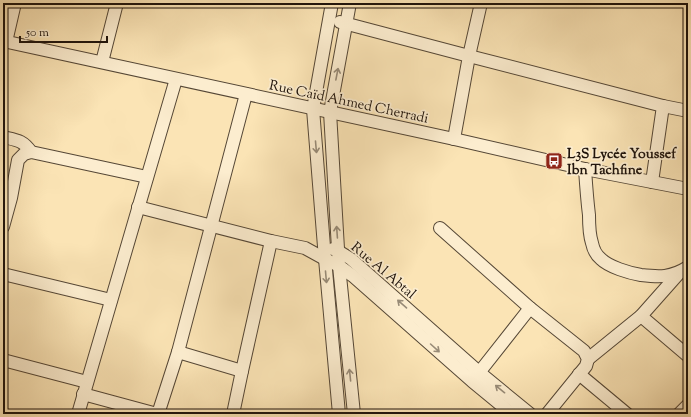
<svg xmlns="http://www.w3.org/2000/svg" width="691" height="417" font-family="'Sorts Mill Goudy',serif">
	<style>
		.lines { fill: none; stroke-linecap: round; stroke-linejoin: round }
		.minor-casing { stroke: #554736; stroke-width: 14 }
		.minor { stroke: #fcedcf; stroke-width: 12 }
		.oneway { stroke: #988b77 }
		.labels { text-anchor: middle; stroke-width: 3.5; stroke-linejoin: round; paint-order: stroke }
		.street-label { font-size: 14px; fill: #1e130b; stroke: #fcedcf }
		.poi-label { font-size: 14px; font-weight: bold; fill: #1e130b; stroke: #fcedcf; text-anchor: start }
	</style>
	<rect width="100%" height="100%" fill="#fbe4b5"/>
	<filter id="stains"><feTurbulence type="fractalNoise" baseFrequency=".005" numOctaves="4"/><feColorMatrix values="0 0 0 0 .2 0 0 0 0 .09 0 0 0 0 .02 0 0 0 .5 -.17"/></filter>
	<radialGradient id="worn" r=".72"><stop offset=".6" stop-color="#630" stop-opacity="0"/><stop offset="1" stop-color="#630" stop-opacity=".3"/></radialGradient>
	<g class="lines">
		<defs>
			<g id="minor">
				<path d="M332,3L313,109L325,259L339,414"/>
				<path d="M350,3L330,112L339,266L354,414"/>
				<path d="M340,22L469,56L663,106L688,111"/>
				<path d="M3,41L454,139L585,169L688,189"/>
				<path d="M6,42L15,3"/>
				<path d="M102,62L117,3"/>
				<path d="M3,137C16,140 23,140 31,152"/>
				<path d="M454,139L469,56L481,3"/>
				<path d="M585,169C586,184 587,199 589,215C589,224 589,234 592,243C593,248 596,255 601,259C609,267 629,273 641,275C659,277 671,278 688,267"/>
				<path d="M652,182L663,106"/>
				<path d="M138,207L271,241L305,248L325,259L339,266L353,276L472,381L512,414"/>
				<path d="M3,227L11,198L18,160L24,154L31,152L147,177"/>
				<path d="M440,228L530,308L584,351L588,359L586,366L547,414"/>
				<path d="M333,249L338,251L351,259L480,373L530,414"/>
				<path d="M3,274L111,300"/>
				<path d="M641,316L688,356"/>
				<path d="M178,352L242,371"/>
				<path d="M588,359L641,316L680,272"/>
				<path d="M3,360L87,382"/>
				<path d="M579,374L627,414"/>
				<path d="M474,379L530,308"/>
				<path d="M83,394L157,414"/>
				<path d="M78,414L176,79"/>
				<path d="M158,414L178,352L246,94"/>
				<path d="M233,414L242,371L271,241"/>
				<path d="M679,414L688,405"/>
			</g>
		</defs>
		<use href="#minor" class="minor-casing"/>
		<use href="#minor" class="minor"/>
	</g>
	<defs><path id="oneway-shaft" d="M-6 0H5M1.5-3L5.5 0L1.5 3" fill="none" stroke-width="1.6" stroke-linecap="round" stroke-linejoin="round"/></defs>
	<g class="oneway">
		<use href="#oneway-shaft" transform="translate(337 74) rotate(-79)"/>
		<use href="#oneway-shaft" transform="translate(316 147) rotate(85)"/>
		<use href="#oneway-shaft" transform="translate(337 232) rotate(-94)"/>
		<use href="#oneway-shaft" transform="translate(326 277) rotate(85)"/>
		<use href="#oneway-shaft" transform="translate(402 304) rotate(-139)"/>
		<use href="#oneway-shaft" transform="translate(435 348) rotate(42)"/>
		<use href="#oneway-shaft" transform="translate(350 375) rotate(-96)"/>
		<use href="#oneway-shaft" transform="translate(500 389) rotate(-141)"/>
	</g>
	<defs>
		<symbol id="bus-square" viewBox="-11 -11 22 22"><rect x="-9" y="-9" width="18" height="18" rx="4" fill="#8f2418" stroke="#fcedcf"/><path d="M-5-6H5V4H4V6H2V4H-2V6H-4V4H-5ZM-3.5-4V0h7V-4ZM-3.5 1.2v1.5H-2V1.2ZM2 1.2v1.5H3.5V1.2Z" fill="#fff"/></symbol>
	</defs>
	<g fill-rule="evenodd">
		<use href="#bus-square" x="544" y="151" width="20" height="20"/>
	</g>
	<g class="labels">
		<g class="street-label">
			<text transform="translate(349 101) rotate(12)" y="5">Rue Caïd Ahmed Cherradi</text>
			<text transform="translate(384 270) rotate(40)" y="5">Rue Al Abtal</text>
		</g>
		<g class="poi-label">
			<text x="567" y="158">L3S Lycée Youssef<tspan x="567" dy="16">Ibn Tachfine</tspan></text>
		</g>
	</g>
	<rect width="691" height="417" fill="none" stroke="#fbe4b5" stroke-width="16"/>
	<rect x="4" y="4" width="683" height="409" fill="none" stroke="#1e130b" stroke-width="2"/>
	<rect x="8" y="8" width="675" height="401" fill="none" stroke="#1e130b"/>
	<path d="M20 36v6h87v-6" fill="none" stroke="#1e130b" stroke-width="2"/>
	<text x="26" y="36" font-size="12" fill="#1e130b" stroke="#fcedcf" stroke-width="3" paint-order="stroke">50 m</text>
	<rect width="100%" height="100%" filter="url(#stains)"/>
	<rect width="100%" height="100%" fill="url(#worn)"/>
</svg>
